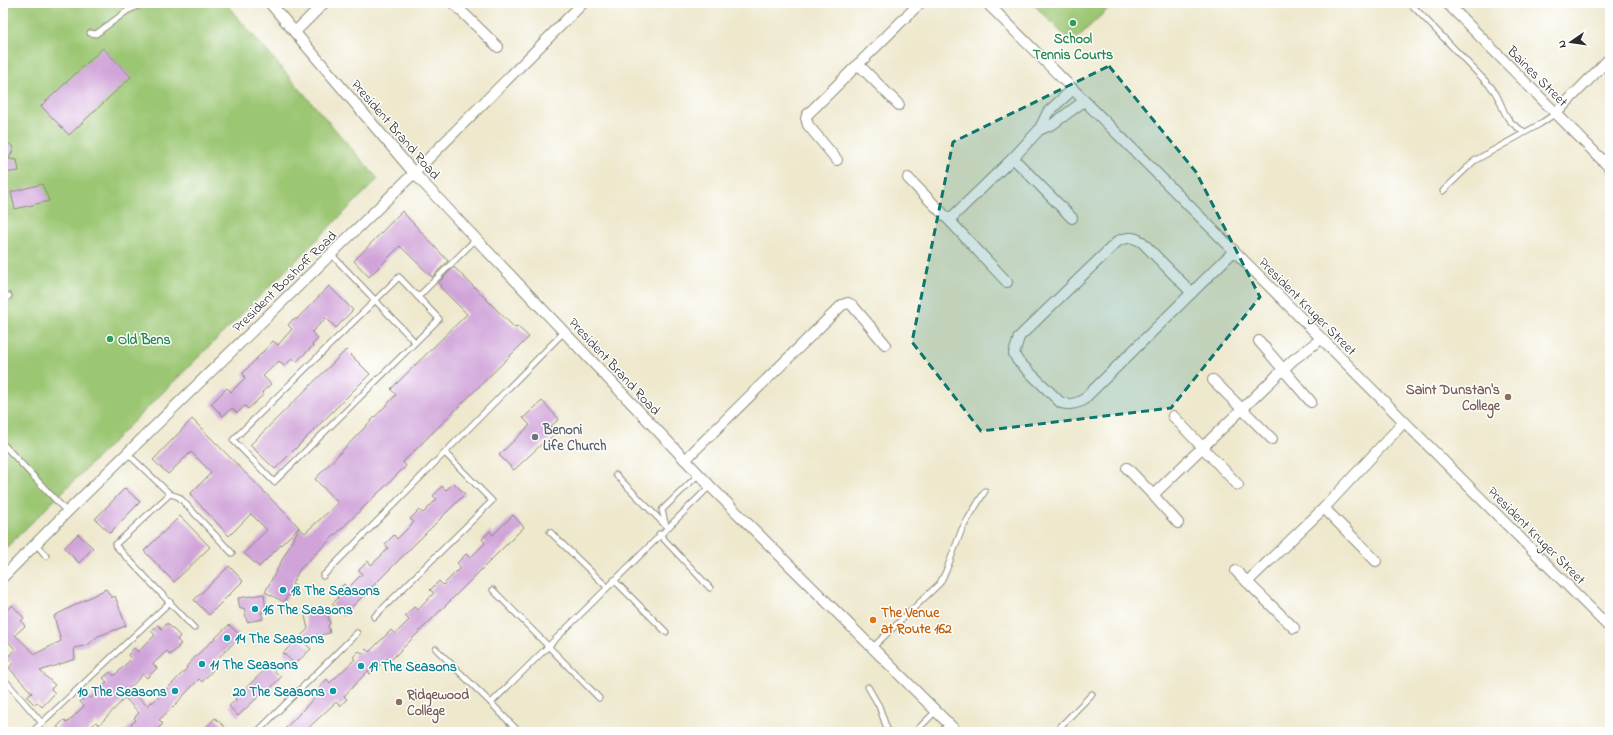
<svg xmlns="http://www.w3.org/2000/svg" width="1613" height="735" font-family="'Indie Flower',sans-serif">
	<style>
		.green { fill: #9bc672; stroke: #63784e }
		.building { fill: #d0a4d9 }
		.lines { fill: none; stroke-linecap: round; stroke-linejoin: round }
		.lane-casing { stroke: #8c8a7c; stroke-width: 7 }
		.street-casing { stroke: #8c8a7c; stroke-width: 12 }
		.lane { stroke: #fff; stroke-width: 5 }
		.street { stroke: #fff; stroke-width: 10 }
		.marked { fill: #0f766e; fill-opacity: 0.2; stroke: #0f766e; stroke-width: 3; stroke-dasharray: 8 5; stroke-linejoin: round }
		.leisure-dot { fill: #2e9e5b; stroke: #fff; stroke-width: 1.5 }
		.education-dot { fill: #8d6e63; stroke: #fff; stroke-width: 1.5 }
		.worship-dot { fill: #6b7280; stroke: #fff; stroke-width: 1.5 }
		.culture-dot { fill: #0f9aa8; stroke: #fff; stroke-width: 1.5 }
		.food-dot { fill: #e8710a; stroke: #fff; stroke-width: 1.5 }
		.labels { text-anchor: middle; stroke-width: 3; stroke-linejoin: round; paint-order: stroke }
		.leisure-label { font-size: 14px; font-weight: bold; fill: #27864d; stroke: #fff }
		.street-label { font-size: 14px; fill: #2b2b2b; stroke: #fff }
		.education-label { font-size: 14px; font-weight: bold; fill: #785e54; stroke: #fff; text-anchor: end }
		.worship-label { font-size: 14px; font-weight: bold; fill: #5b616d; stroke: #fff; text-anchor: start }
		.culture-label { font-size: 14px; font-weight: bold; fill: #0d838f; stroke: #fff; text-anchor: start }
		.food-label { font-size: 14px; font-weight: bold; fill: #c56008; stroke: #fff; text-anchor: start }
	</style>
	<rect width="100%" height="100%" fill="#fff"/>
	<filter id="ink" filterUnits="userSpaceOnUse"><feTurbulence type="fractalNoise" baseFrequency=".025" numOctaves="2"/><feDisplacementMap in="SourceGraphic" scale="8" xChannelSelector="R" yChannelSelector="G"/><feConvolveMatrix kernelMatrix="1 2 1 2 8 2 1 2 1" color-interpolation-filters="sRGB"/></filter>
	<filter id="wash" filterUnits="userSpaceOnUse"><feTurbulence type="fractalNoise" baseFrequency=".012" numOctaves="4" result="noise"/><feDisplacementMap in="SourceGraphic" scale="16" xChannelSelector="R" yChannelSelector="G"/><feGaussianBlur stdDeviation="0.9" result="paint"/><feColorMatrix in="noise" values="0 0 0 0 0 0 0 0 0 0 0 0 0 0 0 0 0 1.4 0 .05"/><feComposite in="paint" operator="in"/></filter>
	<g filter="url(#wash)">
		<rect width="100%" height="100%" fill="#eee8cd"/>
		<g class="green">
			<path d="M3,3H225L378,179L3,551Z"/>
			<path d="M1032,3H1114L1072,43Z"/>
		</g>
		<g id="blocks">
			<g class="building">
				<path d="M103,48L131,77L69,135L41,106Z"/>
				<path d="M3,138L14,148L9,159L17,160L19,171L3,173Z"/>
				<path d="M42,184L49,201L15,209L11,192Z"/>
				<path d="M402,211L448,261L432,277L400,246L369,277L354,261Z"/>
				<path d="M454,267L515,328L517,326L529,337L403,462L406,466L300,569L292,584L296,586L292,595H288L284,602L265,592L299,528L305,533L338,503L315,479L396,395L391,389L467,314L440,287L441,286L438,283Z"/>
				<path d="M329,286L353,310L336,328L326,318L312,332L318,339L312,345L313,346L296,362L293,358L284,366L279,361L263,376L271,384L262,392L264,394L248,409L245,406L237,413L232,408L223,416L211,404L227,388L231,392L245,378L243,373L273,341L278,345L292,329L288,325L293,319H297Z"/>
				<path d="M346,350L370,374L275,469L250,445Z"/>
				<path d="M542,401L559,419L550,427L556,433L546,442L545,441L514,470L499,455L530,425L523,418Z"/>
				<path d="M192,419L299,527L259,567L244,553L267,530L251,514L229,536L190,494L211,473L204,465L191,452L168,474L153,460Z"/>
				<path d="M454,483L465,494L344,615L332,604L339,597L335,593L344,584L348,588L362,574L359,570L368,561L371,565L382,555L388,548L385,544L394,535L397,539L414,522L410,519L419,510L423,513L437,499L433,496L442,486L446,490Z"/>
				<path d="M125,488L140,502L110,533L95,519Z"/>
				<path d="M513,515L524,527L390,661L387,658L370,674L368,671L344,696L347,699L340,706L336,702L304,732H282L317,695L316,694L321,689L320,687L327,679L330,683L355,659L353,657L359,651L362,653L366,649L369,652L391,630L395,634L409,620L405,616L414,607L418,610L434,593L430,590L439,581L443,585L461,567L457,563L466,554L470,558L485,543L482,539L490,531L493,535Z"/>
				<path d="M180,516L210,547L174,582L144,551Z"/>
				<path d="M78,534L93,548L79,563L64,548Z"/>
				<path d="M229,566L243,581L209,615L194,600Z"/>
				<path d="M106,589L112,598L115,596L126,626L98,636L88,645L74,648L75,659L40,671L55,685L51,689L55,693L42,707L37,702L35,705L27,697L32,693L9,668L13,663L7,658L15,649L3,636V614L12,605L24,618L21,621L25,626L15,635L35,654L61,641L54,616Z"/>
				<path d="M264,594L266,611L261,612L263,619L247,622L244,608L240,609L238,598Z"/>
				<path d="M326,607L330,624L328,625L330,633L300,639L311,649L295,664L283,653L308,629L305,616L309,615L308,611Z"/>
				<path d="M167,623L180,636L177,640L181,644L178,646L179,647L170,655L167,651L153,664L157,668L147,678L143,674L130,688L147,706L151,701L152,703L173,683L187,668L186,667L197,655L229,625L239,634V638L216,660L218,662L212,667L214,669L202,682L199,679L173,707L159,720L163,724L154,732H124L136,720L134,718L139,713L125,698L99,725L96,722L86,732H57L60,729L57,727L64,720L67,723L84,706L80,702L87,695L90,699L107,682L103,678L110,672L114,676L131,659L128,655L134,648L138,652L155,635L151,631L158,625L162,629Z"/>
				<path d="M269,666L281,677L264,695L262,693L238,716L229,706L236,700L235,698Z"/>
				<path d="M215,718L225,727L221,732H202Z"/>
			</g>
		</g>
	</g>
	<g filter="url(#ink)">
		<use href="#blocks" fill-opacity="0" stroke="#8c8a7c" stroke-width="1"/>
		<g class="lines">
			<defs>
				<g id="lane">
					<path d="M1410,3L1492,88C1507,108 1499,118 1525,132"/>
					<path d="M90,33L96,34L127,11L144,3"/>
					<path d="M1443,191L1474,161L1540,124L1556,113"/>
					<path d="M331,254L415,342"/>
					<path d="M399,277L439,319L274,482L233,440Z"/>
					<path d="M418,297L476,239"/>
					<path d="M3,301L9,296"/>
					<path d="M3,444L67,512"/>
					<path d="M127,453L170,494L179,497L232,553"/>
					<path d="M616,475L667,527"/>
					<path d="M170,494L115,545L194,628"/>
					<path d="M666,526L662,510L699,474"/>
					<path d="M550,532L607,587"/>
					<path d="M659,534L710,588"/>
					<path d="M36,544L46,556"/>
					<path d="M323,576L564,332"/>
					<path d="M614,580L666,632"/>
					<path d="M493,590L599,698"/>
					<path d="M374,617L492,501L445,453"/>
					<path d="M872,648L940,583L946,571L962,529L985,491"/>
					<path d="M436,649L491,703"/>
					<path d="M3,678L42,723"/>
					<path d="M868,687L879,706L888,732"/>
					<path d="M32,732L170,602"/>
					<path d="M257,732L357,633"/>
					<path d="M519,732L491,703L710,486"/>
					<path d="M915,732L936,711"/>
					<path d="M940,732L949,724"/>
					<path d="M1055,732L1092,694"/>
				</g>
				<g id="street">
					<path d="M270,3L414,173L476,239L710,486L957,732"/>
					<path d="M453,3L498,47"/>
					<path d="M987,3L1610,628"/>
					<path d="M1447,3L1610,168"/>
					<path d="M295,32L324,3"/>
					<path d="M858,64L899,105"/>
					<path d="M1556,113L1610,58"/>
					<path d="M1039,130L1053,124L1084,101"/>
					<path d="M1013,158L1072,218"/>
					<path d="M837,160L808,125L806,118L807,115L920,3"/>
					<path d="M908,178L949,220L1007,282"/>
					<path d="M949,220L1013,158L1039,130L1048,112L1073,89"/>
					<path d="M1192,293L1142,242C1132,236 1128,237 1118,241L1019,337L1014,354L1018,361L1061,403C1069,405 1074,404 1082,401L1234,251"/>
					<path d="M1259,341L1311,402"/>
					<path d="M1213,380L1272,439"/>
					<path d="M1173,416L1238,485"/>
					<path d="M685,460L842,305L848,303L852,305L885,344"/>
					<path d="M1127,468L1153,495"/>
					<path d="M1324,508L1376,561"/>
					<path d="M1178,523L1153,495L1293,360L1321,339"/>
					<path d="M1236,571L1294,628"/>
					<path d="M3,577L67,512L414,173L583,3"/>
					<path d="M1247,582L1324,508L1404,422"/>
				</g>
			</defs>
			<use href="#lane" class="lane-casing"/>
			<use href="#street" class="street-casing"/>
			<use href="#lane" class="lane"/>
			<use href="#street" class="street"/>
		</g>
	</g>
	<path class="marked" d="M1109,66L1196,172L1260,297L1171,408L981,431L912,342L953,142Z"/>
	<g class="leisure-dot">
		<circle cx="1073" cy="23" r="4"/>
		<circle cx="110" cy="339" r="4"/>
	</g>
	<g class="education-dot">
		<circle cx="1508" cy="397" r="4"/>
		<circle cx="399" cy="702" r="4"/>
	</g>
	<circle class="worship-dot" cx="535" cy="437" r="4"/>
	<g class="culture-dot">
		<circle cx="283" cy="590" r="4"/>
		<circle cx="255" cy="609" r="4"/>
		<circle cx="227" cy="638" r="4"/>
		<circle cx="202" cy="664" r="4"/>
		<circle cx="361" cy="666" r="4"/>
		<circle cx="175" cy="691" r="4"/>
		<circle cx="333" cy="691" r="4"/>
	</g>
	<circle class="food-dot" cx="873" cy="620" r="4"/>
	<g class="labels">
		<g class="leisure-label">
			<text x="1073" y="43">School<tspan x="1073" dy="16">Tennis Courts</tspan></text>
			<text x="118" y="344" text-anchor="start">Old Bens</text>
		</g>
		<g class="street-label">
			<text transform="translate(1538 76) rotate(45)" y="5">Baines Street</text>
			<text transform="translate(396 129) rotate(49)" y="5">President Brand Road</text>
			<text transform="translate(284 281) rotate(-44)" y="5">President Boshoff Road</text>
			<text transform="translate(1308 306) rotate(45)" y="5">President Kruger Street</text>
			<text transform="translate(615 366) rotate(47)" y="5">President Brand Road</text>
			<text transform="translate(1537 535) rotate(45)" y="5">President Kruger Street</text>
		</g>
		<g class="education-label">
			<text x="1500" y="394">Saint Dunstan's<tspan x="1500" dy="16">College</tspan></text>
			<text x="407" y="699" text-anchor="start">Ridgewood<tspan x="407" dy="16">College</tspan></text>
		</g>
		<g class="worship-label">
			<text x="543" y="434">Benoni<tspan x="543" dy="16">Life Church</tspan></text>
		</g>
		<g class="culture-label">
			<text x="291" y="595">18 The Seasons</text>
			<text x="263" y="614">16 The Seasons</text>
			<text x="235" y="643">14 The Seasons</text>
			<text x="210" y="669">11 The Seasons</text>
			<text x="369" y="671">19 The Seasons</text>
			<text x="167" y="696" text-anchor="end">10 The Seasons</text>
			<text x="325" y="696" text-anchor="end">20 The Seasons</text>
		</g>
		<g class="food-label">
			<text x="881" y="617">The Venue<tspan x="881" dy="16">at Route 162</tspan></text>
		</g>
	</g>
	<rect width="1613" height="735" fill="none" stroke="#fff" stroke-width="16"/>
	<g transform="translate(1571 42) rotate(257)" stroke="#ffffff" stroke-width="3" paint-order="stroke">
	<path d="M0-3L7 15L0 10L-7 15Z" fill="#2b2b2b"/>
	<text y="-6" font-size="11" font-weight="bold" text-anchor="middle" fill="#2b2b2b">N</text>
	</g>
</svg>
